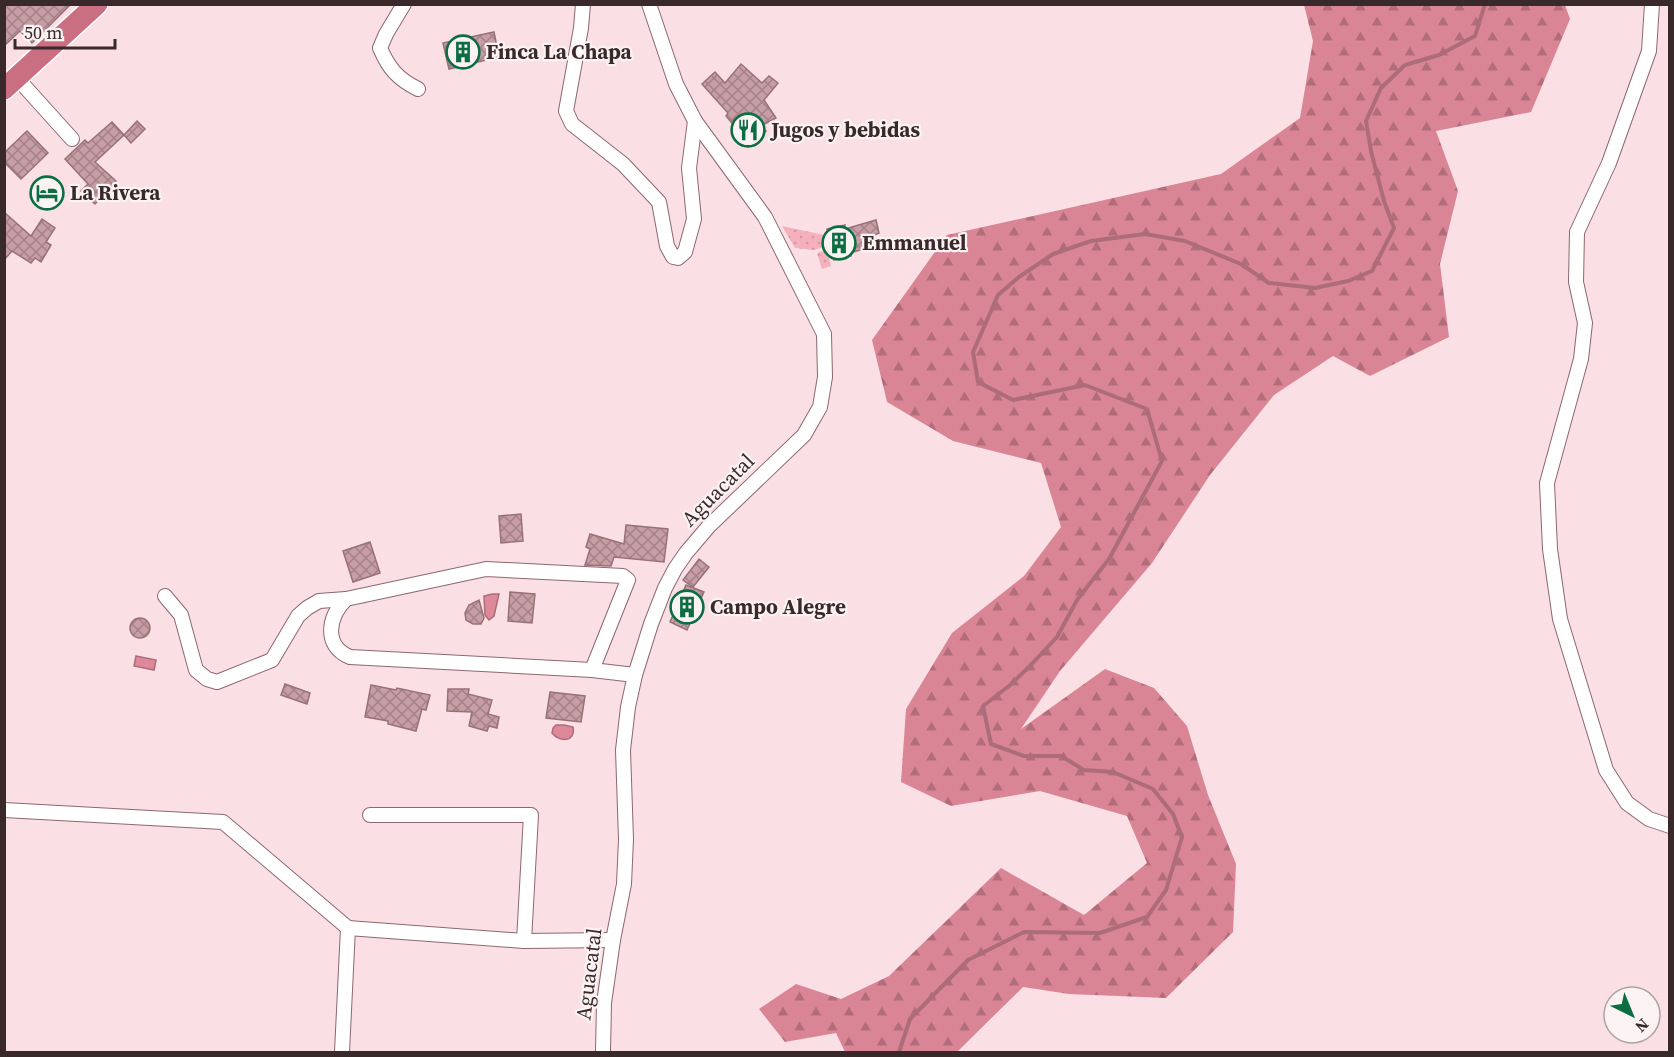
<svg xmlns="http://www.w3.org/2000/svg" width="1674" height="1057" font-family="'Source Serif 4',serif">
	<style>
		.forest { fill: url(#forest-firs) }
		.park { fill: url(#park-dots) }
		.water { fill: #de899a; stroke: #ac6c79; stroke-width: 1.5 }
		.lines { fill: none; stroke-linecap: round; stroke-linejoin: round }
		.stream { stroke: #ac6c79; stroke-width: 4 }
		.building { fill: url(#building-cross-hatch); stroke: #987178; stroke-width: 1.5 }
		.minor-casing { stroke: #8d676e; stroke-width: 16 }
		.highway-casing { stroke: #fff; stroke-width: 24 }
		.minor { stroke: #fff; stroke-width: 14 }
		.highway { stroke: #ca6f82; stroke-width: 21 }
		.labels { text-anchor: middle; stroke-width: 4.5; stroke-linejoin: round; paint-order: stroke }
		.poi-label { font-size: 21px; font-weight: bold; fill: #39292b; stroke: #fbf2f3; text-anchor: start }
		.street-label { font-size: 21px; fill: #39292b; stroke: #fbf2f3 }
	</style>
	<defs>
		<pattern id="forest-firs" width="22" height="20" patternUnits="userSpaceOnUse" patternTransform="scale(1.5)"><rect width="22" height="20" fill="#da8596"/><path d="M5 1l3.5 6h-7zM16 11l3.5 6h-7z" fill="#b26d7b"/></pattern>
		<pattern id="park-dots" width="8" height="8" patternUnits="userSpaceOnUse" patternTransform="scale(1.5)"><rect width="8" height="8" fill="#f6b0bd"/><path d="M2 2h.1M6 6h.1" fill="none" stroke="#d497a3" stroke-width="1.8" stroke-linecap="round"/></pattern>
		<pattern id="building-cross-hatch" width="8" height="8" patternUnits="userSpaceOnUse" patternTransform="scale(1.5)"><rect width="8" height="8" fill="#c79ea5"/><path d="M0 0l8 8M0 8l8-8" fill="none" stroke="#a38187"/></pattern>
	</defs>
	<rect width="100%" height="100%" fill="#fae0e4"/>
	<path class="forest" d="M1304,5H1565L1570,19L1531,112L1436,131L1458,191L1440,264L1449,337L1370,376L1333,356L1274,395L1210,475L1152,563L1060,671L1021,729L1105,669L1154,688L1187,726L1208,795L1236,864L1233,932L1166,998L1069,994L1023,987L957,1052H845L836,1033L785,1042L759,1009L796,984L841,999L889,976L1001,868L1084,915L1147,863L1127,816L1040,791L951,806L901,782L906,709L952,633L1024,576L1061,527L1041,463L953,441L887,402L872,340L947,235L1221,174L1300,118L1313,41Z"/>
	<g class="park">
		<path d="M782,226L824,235L827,246L814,250L795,248Z"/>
		<path d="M827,250L831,266L822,269L817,253Z"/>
	</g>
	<g class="water">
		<path d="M492,594H499L494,616L489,620L485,615L484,596Z"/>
		<path d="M136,656L156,660L154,670L134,666Z"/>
		<path d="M556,725H564L573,727C576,743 559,742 552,733L553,728Z"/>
	</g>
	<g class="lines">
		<path class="stream" d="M899,1052L910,1019L968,960L1024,932L1100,933L1147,917L1166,890L1182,837L1173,814L1153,789L1113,772L1084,770L1061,756H1024L991,744L983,706L1009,686L1029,667L1057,637L1077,600L1109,559L1162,461L1147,409L1085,385L1013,400L978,382L973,352L998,295L1019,277L1053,254L1091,241L1145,234L1185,241L1241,264L1269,283L1315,288L1348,281L1372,271L1394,228L1384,201L1371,151L1366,121L1381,88L1405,65L1439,55L1475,36L1485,4"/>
	</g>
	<g class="building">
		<path d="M4,4H71L32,43L20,31L4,46Z"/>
		<path d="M494,32L499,57L449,69L443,43Z"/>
		<path d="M741,64L762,83L769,76L778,83L764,100L776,118L761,126L766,131L753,144L731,122L726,116L728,113L702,84L715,72L725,83Z"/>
		<path d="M137,121L145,129L131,143L124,135Z"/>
		<path d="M112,122L124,135L95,162L116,181L95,204L81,191L88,184L65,159L85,140L88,143Z"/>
		<path d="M27,131L48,153L21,179L4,162V153Z"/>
		<path d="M4,212L31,236L42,219L55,228L46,242L51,245L41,262L35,258L31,263L12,251L4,260Z"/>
		<path d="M876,220L879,233L874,235L875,240L868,243L870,247L850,253L851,256L834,260L827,229L845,225V229Z"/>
		<path d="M521,514L523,541L501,543L499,516Z"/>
		<path d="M626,525L668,529L664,562L614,557L611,566L585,565L590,549L586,547L590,534L624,544Z"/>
		<path d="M370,542L380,573L353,582L343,551Z"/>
		<path d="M699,559L709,567L693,587L683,580Z"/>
		<path d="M686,585L704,592L687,630L670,622Z"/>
		<path d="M510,592L535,594L532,623L508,621Z"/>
		<path d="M479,600L484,618L481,624H473L466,620L465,613L469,605Z"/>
		<circle cx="140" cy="628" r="10"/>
		<path d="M285,684L310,693L307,704L281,695Z"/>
		<path d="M371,685L396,690L397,688L430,695L426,710L422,709L416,731L388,724V721L365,717Z"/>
		<path d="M448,689H469L468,694L492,700L488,714L499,717L497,728L489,726L487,731L469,726L472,712L447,711Z"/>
		<path d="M550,692L585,696L581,722L546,718Z"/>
	</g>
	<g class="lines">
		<defs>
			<g id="minor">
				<path d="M404,4L386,34L380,48C389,69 398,79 418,89"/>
				<path d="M583,4L581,28L566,111L572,124L623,164L659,202L667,246L673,257L678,258L685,252L694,219L689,168L695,121"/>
				<path d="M1652,4L1649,51L1609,163L1577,232L1576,282L1585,323L1581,359L1547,483L1550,549L1560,619L1606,770L1627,803L1649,819L1670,826"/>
				<path d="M17,78L72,139"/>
				<path d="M165,596L181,615L196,670L207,679L217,682L272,660L298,616L307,608L319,601L346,599"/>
				<path d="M592,670L628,580L623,576L486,569L346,599C328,617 323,646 350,657L592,670L635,675"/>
				<path d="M4,810L223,822L348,928L524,941L613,940"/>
				<path d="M370,815H531L524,941"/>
				<path d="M342,1052L348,928"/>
				<path d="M603,1052L604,1003L613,940L624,884L626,839L623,750L628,707L635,675L651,624L665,588L675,569L686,553L709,526L804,435L820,407L825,377L824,334L765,217L695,121L676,84L649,4"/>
			</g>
			<path id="highway" d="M4,89L97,4"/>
		</defs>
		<use href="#minor" class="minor-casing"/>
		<use href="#highway" class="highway-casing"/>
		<use href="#minor" class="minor"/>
		<use href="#highway" class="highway"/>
	</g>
	<defs>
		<symbol id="building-ring" viewBox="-11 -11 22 22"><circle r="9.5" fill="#fbf2f3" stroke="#0c6d42" stroke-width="1.5"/><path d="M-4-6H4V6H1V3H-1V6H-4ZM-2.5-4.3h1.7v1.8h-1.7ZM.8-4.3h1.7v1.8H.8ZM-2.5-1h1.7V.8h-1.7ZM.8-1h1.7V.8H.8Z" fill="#0c6d42"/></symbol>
		<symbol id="restaurant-ring" viewBox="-11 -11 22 22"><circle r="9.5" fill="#fbf2f3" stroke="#0c6d42" stroke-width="1.5"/><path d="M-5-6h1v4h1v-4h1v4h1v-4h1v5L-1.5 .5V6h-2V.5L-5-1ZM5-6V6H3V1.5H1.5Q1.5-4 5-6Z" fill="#0c6d42"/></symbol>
		<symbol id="hotel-ring" viewBox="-11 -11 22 22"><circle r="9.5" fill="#fbf2f3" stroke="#0c6d42" stroke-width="1.5"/><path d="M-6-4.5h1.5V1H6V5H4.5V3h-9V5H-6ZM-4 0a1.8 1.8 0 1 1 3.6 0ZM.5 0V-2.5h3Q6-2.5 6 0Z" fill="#0c6d42"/></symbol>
	</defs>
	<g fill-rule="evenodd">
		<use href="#building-ring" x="444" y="33" width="38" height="38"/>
		<use href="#restaurant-ring" x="729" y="111" width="38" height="38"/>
		<use href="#hotel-ring" x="28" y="174" width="38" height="38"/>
		<use href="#building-ring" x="820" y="224" width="38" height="38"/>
		<use href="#building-ring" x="668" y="588" width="38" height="38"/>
	</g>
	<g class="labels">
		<g class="poi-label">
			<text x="486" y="59">Finca La Chapa</text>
			<text x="771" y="137">Jugos y bebidas</text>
			<text x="70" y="200">La Rivera</text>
			<text x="862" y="250">Emmanuel</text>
			<text x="710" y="614">Campo Alegre</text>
		</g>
		<g class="street-label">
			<text transform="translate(718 490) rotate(-45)" y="7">Aguacatal</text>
			<text transform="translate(589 974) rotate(-83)" y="7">Aguacatal</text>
		</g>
	</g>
	<rect width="1674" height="1057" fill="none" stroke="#39292b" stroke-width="12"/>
	<g transform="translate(1632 1015) rotate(137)"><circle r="28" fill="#fbf2f3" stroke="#ada2a3" stroke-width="1.5"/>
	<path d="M0-4.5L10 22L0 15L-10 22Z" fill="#0c6d42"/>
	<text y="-9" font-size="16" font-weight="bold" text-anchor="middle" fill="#39292b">N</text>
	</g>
	<path d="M15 39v9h100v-9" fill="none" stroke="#39292b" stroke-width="3"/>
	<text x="24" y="39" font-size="18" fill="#39292b" stroke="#fbf2f3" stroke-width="4.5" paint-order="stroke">50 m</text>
</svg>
